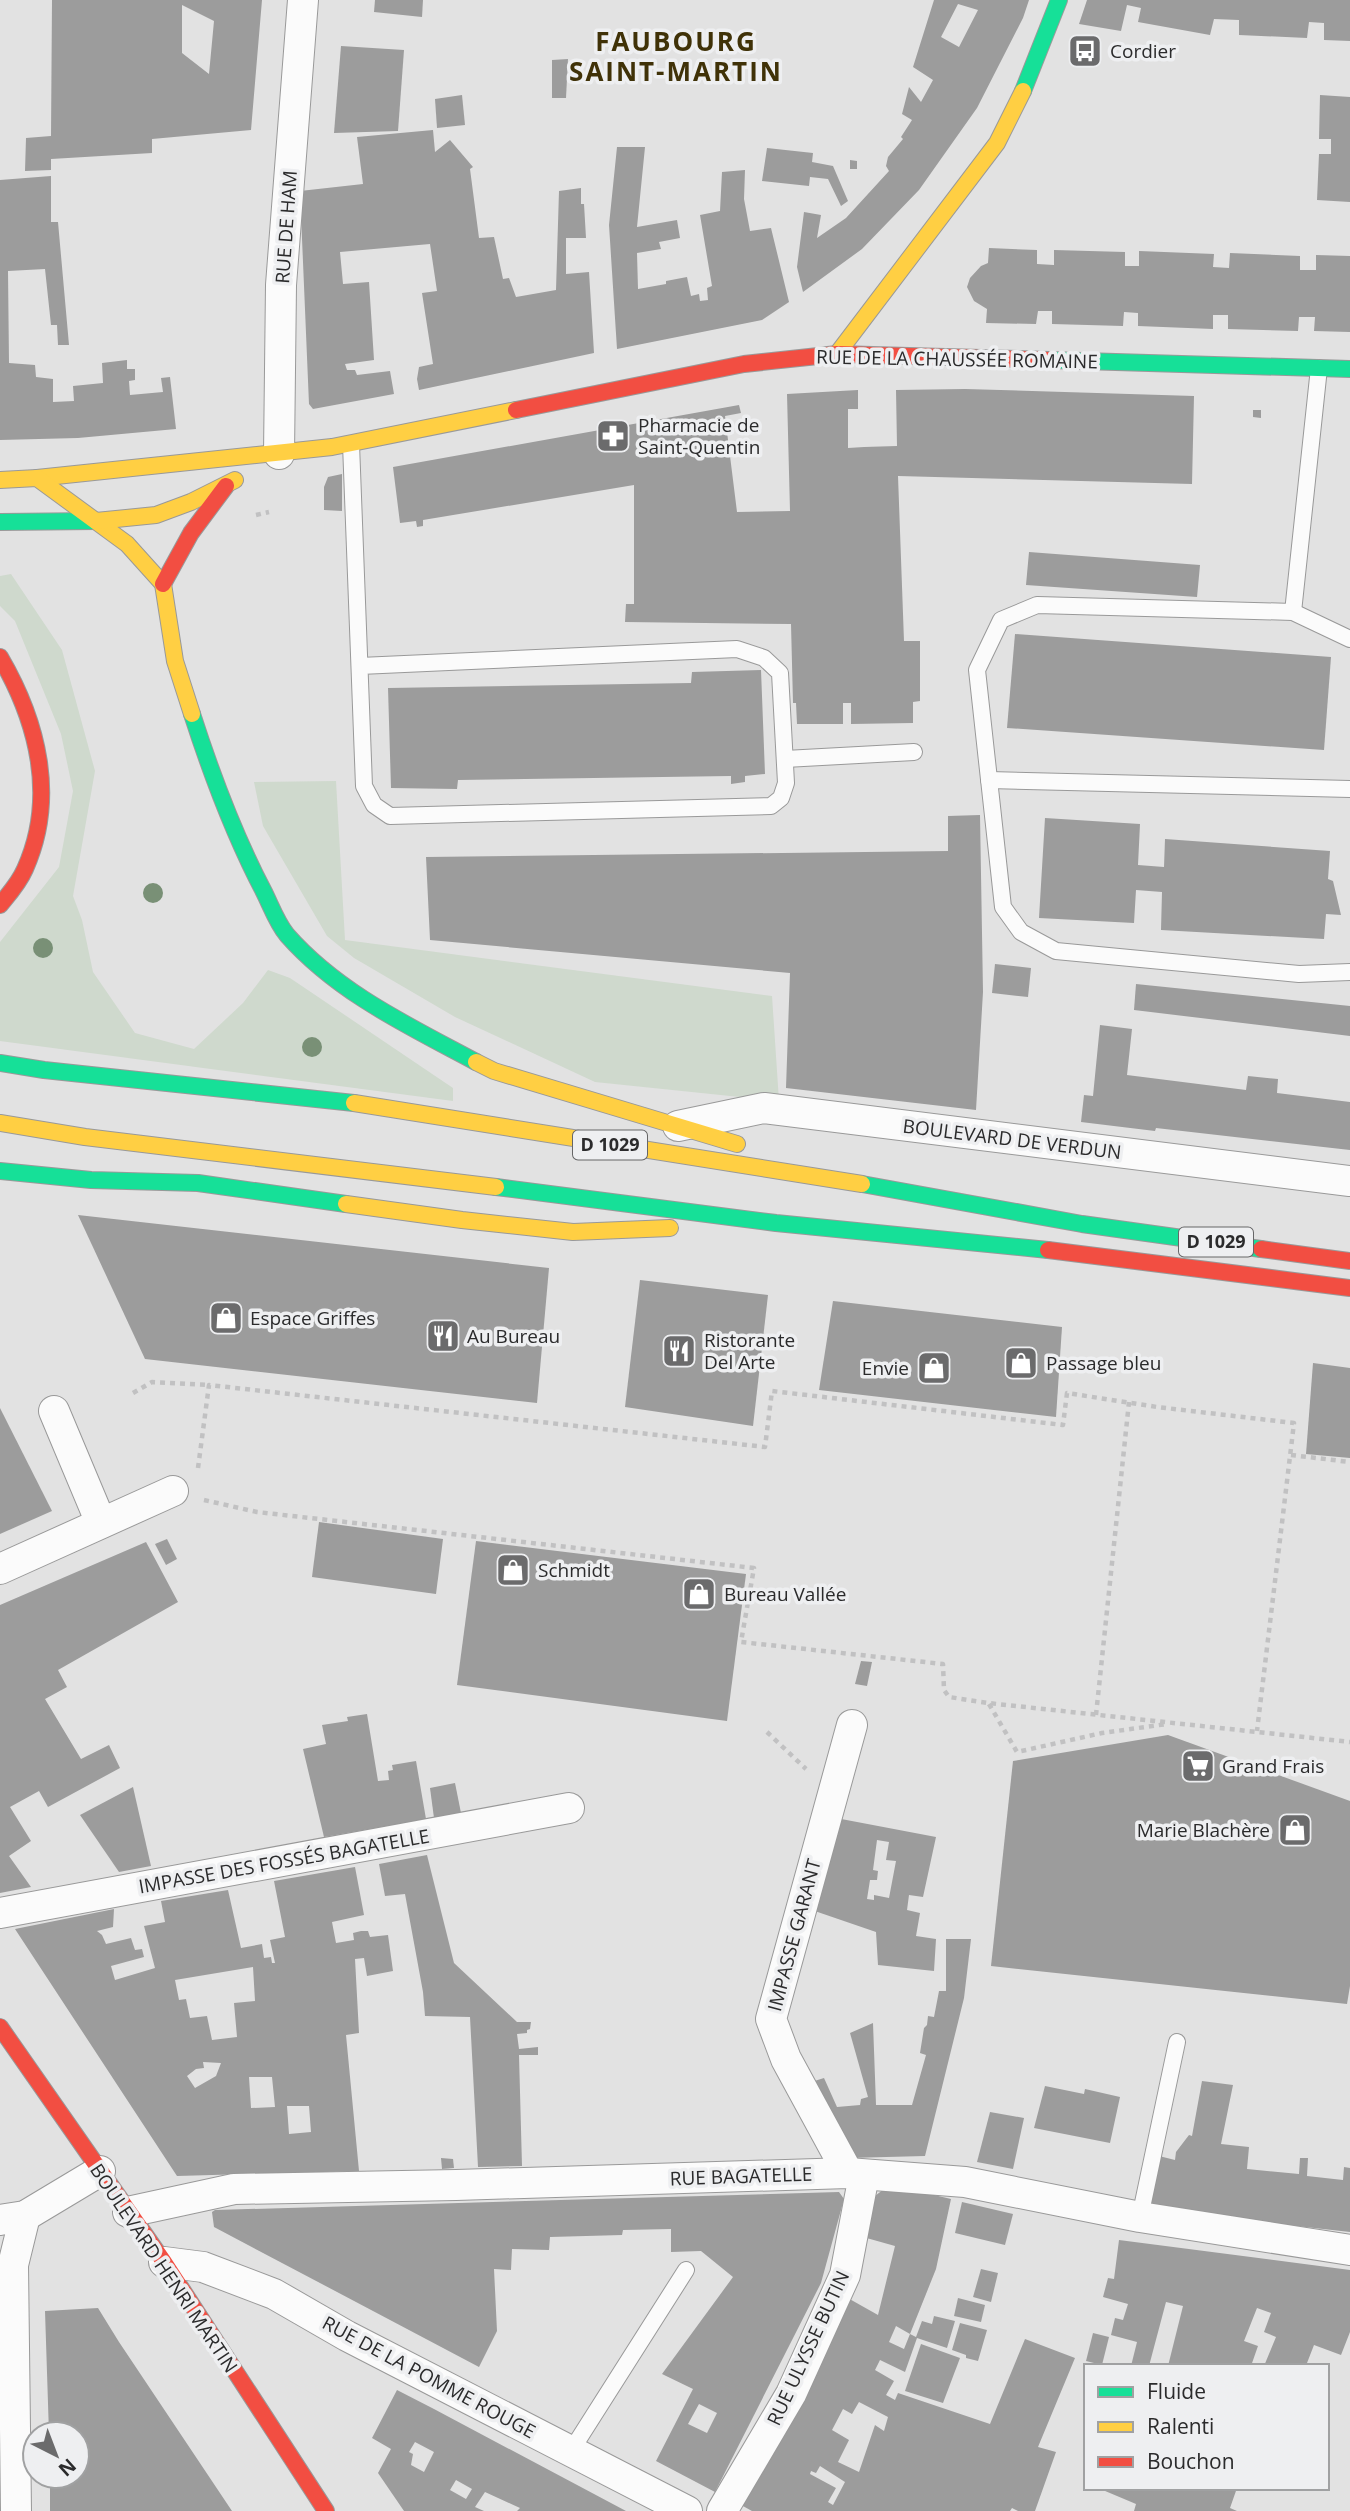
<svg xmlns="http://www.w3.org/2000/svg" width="1350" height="2511" font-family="'Open Sans',sans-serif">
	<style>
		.green { fill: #cfd9cd }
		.building { fill: #9c9c9c; fill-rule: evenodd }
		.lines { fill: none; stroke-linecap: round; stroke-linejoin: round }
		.lane-casing { stroke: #999; stroke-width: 18 }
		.street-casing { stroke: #999; stroke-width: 32 }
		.fast-casing { stroke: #999; stroke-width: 18 }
		.slow-casing { stroke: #999; stroke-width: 18 }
		.jam-casing { stroke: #999; stroke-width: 18 }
		.path { stroke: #c1c1c2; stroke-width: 4.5; stroke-dasharray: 5 5; stroke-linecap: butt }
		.lane { stroke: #fbfbfb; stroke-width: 16 }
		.street { stroke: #fbfbfb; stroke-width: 30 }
		.fast { stroke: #16e098; stroke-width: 16 }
		.slow { stroke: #ffcf43; stroke-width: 16 }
		.jam { stroke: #f24e42; stroke-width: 16 }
		.tree { fill: #799076 }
		.labels { text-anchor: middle; stroke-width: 7; stroke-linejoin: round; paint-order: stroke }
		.shield { fill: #eeeff1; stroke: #666667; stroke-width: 2 }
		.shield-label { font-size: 18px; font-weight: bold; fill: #2b2b2c }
		.poi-label { font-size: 19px; fill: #2b2b2c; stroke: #eeeff1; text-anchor: start }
		.street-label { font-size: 19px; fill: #2b2b2c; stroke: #eeeff1 }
		.district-label { font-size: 26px; font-weight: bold; letter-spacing: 2px; fill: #403208; stroke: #eeeff1 }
	</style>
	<rect width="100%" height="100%" fill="#e2e2e2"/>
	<g class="green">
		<path d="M11,574L62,650L95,771L73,896L82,920L93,972L135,1033L194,1049L243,1003L268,970L290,978L453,1088V1101L0,1041V942L59,867L73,791L61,734L15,621L0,606V576Z"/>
		<path d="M336,781L345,940L772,996L779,1101L595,1082L455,1017L354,958L327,936L263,826L254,782Z"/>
	</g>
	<g class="building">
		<path d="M52,0H262L251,130L152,139V153L51,159V170L25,171L26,138L51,136ZM182,5L214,21L209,74L182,53Z"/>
		<path d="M375,0H423L422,17L374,12Z"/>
		<path d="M934,0H1029L1023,18L977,108L919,190L862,249L803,292L797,267L804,212L821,215L817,238L846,218L889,171L886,166L888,157L903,139L901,137L912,120L902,114L909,87L921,102L933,80L913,67ZM958,4L978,10L959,47L941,37Z"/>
		<path d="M1087,0H1350V41L1324,40V23L1309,22L1307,38L1239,35V20L1214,19L1210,35L1138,22L1141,8L1127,5L1121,31L1079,24Z"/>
		<path d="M341,46L404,50L398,131L334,133Z"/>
		<path d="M568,59L566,98H552V60Z"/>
		<path d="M462,95L465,125L437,128L435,99Z"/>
		<path d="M1320,95L1350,97V202L1317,200L1319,154H1331V139H1319Z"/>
		<path d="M433,130L435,152L450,140L473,167L470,169L479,238L494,237L503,279L509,278L516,297L556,290L559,191L581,188V204H584L586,238H566V274L589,272L594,353L419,390L417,379L419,367L433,364L422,293L437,291L430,244L340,252L343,284L369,282L374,360L345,364L347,370H355L357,375L390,371L394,394L313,409L309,404L300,191L363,184L357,137Z"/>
		<path d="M617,147H645L637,227L677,220L680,238L659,242L661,249L637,253L638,289L666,284V281L687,277L691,296L699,294L700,301L708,300L707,288L712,286L700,215L720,211L722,172L745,170L744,199L750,231L771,228L789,302L762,320L617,349L609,225Z"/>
		<path d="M767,148L813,153L812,162L833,166L848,201L841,206L828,179L810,177L809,186L762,181Z"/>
		<path d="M850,160L857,161V169H850Z"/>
		<path d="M51,176V222H58L69,345H58L57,325H51L45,269L8,271L9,363L35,365L36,377L53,379V402L74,401L73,386L103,383L102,363L127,360V369H135V380L129,381L130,395L163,392L161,378L170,377L176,429L78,438L0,440V180Z"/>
		<path d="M989,248L1037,250V264L1054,265V250L1125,252V266H1139V251L1214,254L1213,267L1229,268L1230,253L1300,256V270H1316V255L1350,256V332L1314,331L1315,317H1299L1298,331L1228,329V315H1213V329L1138,326V313L1124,312L1123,326L1052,324V311H1038L1036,324L986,323L987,309L974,301L967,287L970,278L981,266L988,263Z"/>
		<path d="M965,389L1194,396L1192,484L898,476L904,641H920V701L913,702V723L851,724V703H843V724H797L796,703H793L791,624L625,622L626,604H634V485L423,520V526L417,527L416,521L400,523L393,467L739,405L741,413L725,416L737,512L790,511L787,394L858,390V409H848V448L864,447L897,446L896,390Z"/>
		<path d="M1253,410H1261V418L1253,417Z"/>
		<path d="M342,474V511L324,510V487L328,477Z"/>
		<path d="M1029,552L1200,565L1197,597L1026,585Z"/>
		<path d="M1015,634L1331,657L1324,750L1007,728Z"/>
		<path d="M761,670L765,774L745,776V782L731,784V776L458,780L457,789L391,788L388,688L691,683L692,672Z"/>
		<path d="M980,815L983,992L976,1110L786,1088L790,973L430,940L426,857L948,851V816Z"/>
		<path d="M1045,818L1140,824L1138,865L1164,867L1165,839L1330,851L1328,879L1333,881L1341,915L1326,914L1324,939L1161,930L1162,892L1136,890L1134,923L1039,918Z"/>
		<path d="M995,964L1031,968L1028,997L992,993Z"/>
		<path d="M1136,984L1350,1006V1036L1134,1010Z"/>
		<path d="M1100,1025L1132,1029L1127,1075L1246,1090L1248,1076L1278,1079L1277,1093L1350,1102V1150L1156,1128L1155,1131L1081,1122L1084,1095L1093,1096Z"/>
		<path d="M78,1215L549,1268L537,1403L145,1359Z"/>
		<path d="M640,1280L768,1295L753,1426L625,1407Z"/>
		<path d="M833,1301L1062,1327L1056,1417L819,1390Z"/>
		<path d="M1313,1363L1350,1368V1458L1306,1454Z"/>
		<path d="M0,1408L52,1511L0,1534Z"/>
		<path d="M319,1522L443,1539L436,1594L312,1577Z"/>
		<path d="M167,1539L177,1559L166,1565L155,1544Z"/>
		<path d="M476,1541L746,1574L727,1721L457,1685Z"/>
		<path d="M146,1542L178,1602L58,1670L67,1687L45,1699L81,1759L109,1745L120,1768L48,1807L39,1791L10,1807L31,1841L9,1856L31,1887L0,1893V1605Z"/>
		<path d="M861,1661L872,1662L867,1686L855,1684Z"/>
		<path d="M367,1714L378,1781L389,1780L388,1771L393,1770L392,1765L416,1761L426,1819L324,1837L303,1749L326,1744L322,1725L348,1721L347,1717Z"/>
		<path d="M1168,1735L1350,1801V1986L1347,2004L991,1966L1013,1761Z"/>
		<path d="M455,1783L461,1813L434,1818L430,1788Z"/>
		<path d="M133,1787L151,1866L119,1872L80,1815Z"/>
		<path d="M836,1818L936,1837L923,1897L909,1895L907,1910L920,1913L916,1936L936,1939L934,1971L878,1965L876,1932L806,1908ZM877,1840L889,1842L886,1860L896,1861L889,1898L874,1895V1900L867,1899L870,1880H877L878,1871L873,1870Z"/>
		<path d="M427,1855L454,1963L517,2022H531L530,2029L527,2030V2033L517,2034L519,2049L538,2047V2055H519L522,2166L478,2167L470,2017L425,2016L423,1992L405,1894L385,1896L379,1864Z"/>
		<path d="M355,1867L364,1915L332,1922L336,1943L354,1940L353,1933L361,1931H368L370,1937L388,1935L393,1971L367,1976L364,1958L355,1959L359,2033L346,2035L359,2171L177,2176L15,1929L114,1909L113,1927L97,1931L102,1935L106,1944L131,1938L135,1950L142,1949L144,1957L111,1966L115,1980L155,1968L144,1926L165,1922L161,1901L228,1890L241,1948L262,1944L264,1958L271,1957L272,1963H275L270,1940L285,1937L274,1881ZM253,1967L255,2001L234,2003L237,2037L212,2040L207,2016L190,2018L186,1999L179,2000L175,1980ZM203,2062L221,2063L216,2076L195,2088L187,2076L196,2069L204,2068ZM249,2077H272L275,2107L251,2108ZM287,2106H309L311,2132L289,2134Z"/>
		<path d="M946,1939H971L964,1998L925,2156L848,2158L805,2084L824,2078L837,2107L860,2105L861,2099L868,2097L850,2033L873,2023L876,2105H912L926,2055L920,2053L924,2028L927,2025L928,2016L934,2017L939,1991H946Z"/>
		<path d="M1202,2081L1233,2085L1221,2144L1249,2147L1247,2169L1299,2174L1300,2158H1308L1307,2176L1343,2180L1344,2167L1350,2168V2232L1208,2216L1150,2206L1159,2156L1175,2160L1176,2152L1189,2135L1192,2136Z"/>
		<path d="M1045,2086L1084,2094L1085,2089L1120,2097L1110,2143L1034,2128Z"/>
		<path d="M990,2112L1024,2118L1013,2169L977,2162Z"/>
		<path d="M441,2158L453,2159L454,2168L442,2169Z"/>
		<path d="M884,2189H909L951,2199L936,2269L910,2334L896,2326L889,2342L904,2349L910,2334L916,2337L922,2321L932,2324L934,2316L955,2321L947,2348L917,2338L905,2372L880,2360L875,2370L894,2381L886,2395L895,2400L898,2393L990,2424L1025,2339L1075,2358L1038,2447L1056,2452L1035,2511H1018L1012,2508L1010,2511H752L741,2505L846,2297L878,2315L895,2246L863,2237L875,2196ZM859,2402L888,2417L884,2431L875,2425L859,2472L838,2462L849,2440L832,2430L843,2409L852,2414ZM820,2466L845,2482L833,2505L828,2502L836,2488L810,2474L811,2471L816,2473Z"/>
		<path d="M839,2192L844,2199L821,2283L715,2492L656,2461L693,2389L662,2374L733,2277L701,2251L671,2252V2229L623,2230L622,2235L550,2237L549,2250L512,2249L511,2270L494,2269L497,2331L479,2367L214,2227L212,2212L215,2210ZM699,2404L717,2413L707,2433L688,2424Z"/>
		<path d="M962,2202L1013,2214L1005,2245L955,2233Z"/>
		<path d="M1119,2240L1350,2270V2332L1341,2355L1314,2345L1307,2363L1312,2366H1264L1276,2337L1264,2332L1271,2313L1257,2308L1244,2341L1258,2346L1251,2366H1168L1183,2306L1166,2302L1149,2366H1131L1137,2342L1111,2335L1115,2318L1123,2320L1128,2304L1103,2297L1108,2278L1114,2279Z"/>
		<path d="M981,2269L998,2273L991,2302L973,2297Z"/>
		<path d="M958,2298L985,2305L981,2322L954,2316Z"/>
		<path d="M98,2308L119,2342L232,2511H50V2476H77V2434H49L45,2311Z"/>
		<path d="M960,2323L987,2330L978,2361L966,2358V2355L952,2350Z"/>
		<path d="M1093,2333L1109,2337L1102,2365L1086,2361Z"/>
		<path d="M921,2344L960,2358L943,2403L905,2391Z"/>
		<path d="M397,2390L434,2409L626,2511H517L520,2508L485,2492L475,2507L484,2511H404L378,2473L391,2449L372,2438ZM415,2442L434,2452L424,2472L411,2465L413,2454L409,2452ZM456,2480L472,2489L466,2499L450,2490Z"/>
		<path d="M1098,2488H1237L1230,2508L1237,2511H1134L1136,2504Z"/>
	</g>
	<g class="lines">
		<defs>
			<g id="lane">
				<path d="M351,444L364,786L374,805L390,816L771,806L781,798L786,783L780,673L764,658L737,649L360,666"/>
				<path d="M1293,612L1319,368"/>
				<path d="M1350,639L1293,612L1037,605L1001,620L977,670L1003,907L1021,932L1056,951L1299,974L1350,972"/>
				<path d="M785,759L914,752"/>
				<path d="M989,780L1350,789"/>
				<path d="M1140,2217L1177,2042"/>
				<path d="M571,2451L686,2270"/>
			</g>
			<g id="street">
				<path d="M279,454L281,285L303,0"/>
				<path d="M678,1126L764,1108L1350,1181"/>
				<path d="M54,1411L101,1523"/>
				<path d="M0,1569L173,1491"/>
				<path d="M0,1913L569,1808"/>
				<path d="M848,2173L786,2059L771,2019L852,1725"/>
				<path d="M128,2212L234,2189L456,2185L848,2173L965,2182L1140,2217L1350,2250"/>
				<path d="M0,2220L25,2216L100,2171"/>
				<path d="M164,2262L203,2267L274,2294L347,2336L687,2511"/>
				<path d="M16,2511L13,2265L25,2216"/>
				<path d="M722,2511L791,2394L845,2275L864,2175"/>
			</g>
			<g id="fast">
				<path d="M1023,91L1059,0"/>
				<path d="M1050,360L1350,369"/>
				<path d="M0,522L96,521"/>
				<path d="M192,714C212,776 234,835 264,892C271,906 277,923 287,935C338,993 409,1026 476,1062"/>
				<path d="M0,1063L44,1070L354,1103"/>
				<path d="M0,1171L91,1180L198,1183L346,1204"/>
				<path d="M862,1184L1082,1224L1261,1249"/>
				<path d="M496,1187L776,1223L1048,1250"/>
			</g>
			<g id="slow">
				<path d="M837,354L997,143L1023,91"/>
				<path d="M37,478L332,447L516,410"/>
				<path d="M0,480L37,478L127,544L163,584L175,661L192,714"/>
				<path d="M96,521L156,515L191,502L235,480"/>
				<path d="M476,1062L494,1071L737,1144"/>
				<path d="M354,1103L862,1184"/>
				<path d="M0,1123L85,1137L496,1187"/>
				<path d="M346,1204L462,1220L573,1232L670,1228"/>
			</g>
			<g id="jam">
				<path d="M516,410L744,364L837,354L1050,360"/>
				<path d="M163,584L191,533L226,486"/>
				<path d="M0,657C38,722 57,798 25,869C19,883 9,894 0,905"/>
				<path d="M1261,1249L1350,1261"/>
				<path d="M1048,1250L1350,1288"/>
				<path d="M0,2027L164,2262L326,2511"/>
			</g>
		</defs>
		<use href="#lane" class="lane-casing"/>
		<use href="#street" class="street-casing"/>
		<use href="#fast" class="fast-casing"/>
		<use href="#slow" class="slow-casing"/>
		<use href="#jam" class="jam-casing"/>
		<g class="path">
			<path d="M256,515L269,512"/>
			<path d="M133,1393L152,1382L209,1385"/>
			<path d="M1291,1455L1350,1462"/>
			<path d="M198,1468L209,1385L765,1447L772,1391L1063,1425L1067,1393L1157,1407L1294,1423L1257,1731"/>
			<path d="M204,1500L257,1512L754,1568L741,1642L943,1664L944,1690L949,1697L988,1703L1350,1742"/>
			<path d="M989,1704L1017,1752L1102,1733L1167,1724"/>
			<path d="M1096,1715L1129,1402"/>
			<path d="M767,1732L806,1769"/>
		</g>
		<use href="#lane" class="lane"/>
		<use href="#street" class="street"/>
		<use href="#fast" class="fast"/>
		<use href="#slow" class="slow"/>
		<use href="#jam" class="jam"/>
	</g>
	<g class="tree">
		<circle cx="153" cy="893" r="10"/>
		<circle cx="43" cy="948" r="10"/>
		<circle cx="312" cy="1047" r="10"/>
	</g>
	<defs>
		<symbol id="bus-square" viewBox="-11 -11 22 22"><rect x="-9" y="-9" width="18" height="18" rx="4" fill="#6b6b6c" stroke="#eeeff1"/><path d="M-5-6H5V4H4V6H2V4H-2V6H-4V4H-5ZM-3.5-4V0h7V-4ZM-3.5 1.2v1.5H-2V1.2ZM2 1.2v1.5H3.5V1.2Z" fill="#fff"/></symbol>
		<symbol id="pharmacy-square" viewBox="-11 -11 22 22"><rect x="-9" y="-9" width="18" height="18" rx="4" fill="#6b6b6c" stroke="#eeeff1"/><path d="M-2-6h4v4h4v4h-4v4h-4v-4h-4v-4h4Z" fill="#fff"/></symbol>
		<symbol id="shop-square" viewBox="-11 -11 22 22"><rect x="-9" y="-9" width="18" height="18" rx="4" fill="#6b6b6c" stroke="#eeeff1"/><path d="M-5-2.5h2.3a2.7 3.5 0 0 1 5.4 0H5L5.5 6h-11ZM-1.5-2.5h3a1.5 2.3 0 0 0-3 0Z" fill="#fff"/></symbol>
		<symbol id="restaurant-square" viewBox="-11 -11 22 22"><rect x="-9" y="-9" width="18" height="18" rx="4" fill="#6b6b6c" stroke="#eeeff1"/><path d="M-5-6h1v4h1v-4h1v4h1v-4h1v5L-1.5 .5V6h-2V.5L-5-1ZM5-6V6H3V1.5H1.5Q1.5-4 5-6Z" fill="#fff"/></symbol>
		<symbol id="supermarket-square" viewBox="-11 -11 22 22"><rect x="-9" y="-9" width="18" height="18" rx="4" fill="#6b6b6c" stroke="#eeeff1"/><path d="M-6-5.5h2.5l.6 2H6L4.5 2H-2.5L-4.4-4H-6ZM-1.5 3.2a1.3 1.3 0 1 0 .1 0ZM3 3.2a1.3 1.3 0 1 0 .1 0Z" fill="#fff"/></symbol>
	</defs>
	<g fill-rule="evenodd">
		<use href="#bus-square" x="1066" y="32" width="38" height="38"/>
		<use href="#pharmacy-square" x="594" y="417" width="38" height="38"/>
		<use href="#shop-square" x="207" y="1299" width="38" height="38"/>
		<use href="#restaurant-square" x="424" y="1317" width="38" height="38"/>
		<use href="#restaurant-square" x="660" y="1332" width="38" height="38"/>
		<use href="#shop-square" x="1002" y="1344" width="38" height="38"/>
		<use href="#shop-square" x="915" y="1349" width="38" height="38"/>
		<use href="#shop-square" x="494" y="1551" width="38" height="38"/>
		<use href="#shop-square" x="680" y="1575" width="38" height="38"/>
		<use href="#supermarket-square" x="1179" y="1747" width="38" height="38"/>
		<use href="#shop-square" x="1276" y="1811" width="38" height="38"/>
	</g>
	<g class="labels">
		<g class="shield">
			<rect x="573" y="1130.5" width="74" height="29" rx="5"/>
			<rect x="1179" y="1227.5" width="74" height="29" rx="5"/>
		</g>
		<g class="shield-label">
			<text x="610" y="1151">D 1029</text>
			<text x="1216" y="1248">D 1029</text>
		</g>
		<g class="poi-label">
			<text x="1110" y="58">Cordier</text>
			<text x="638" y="432">Pharmacie de<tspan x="638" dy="22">Saint-Quentin</tspan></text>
			<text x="250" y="1325">Espace Griffes</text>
			<text x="467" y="1343">Au Bureau</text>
			<text x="704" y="1347">Ristorante<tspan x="704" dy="22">Del Arte</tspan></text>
			<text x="1046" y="1370">Passage bleu</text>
			<text x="909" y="1375" text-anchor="end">Envie</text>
			<text x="538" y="1577">Schmidt</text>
			<text x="724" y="1601">Bureau Vallée</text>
			<text x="1222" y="1773">Grand Frais</text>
			<text x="1270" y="1837" text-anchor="end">Marie Blachère</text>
		</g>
		<g class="street-label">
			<text transform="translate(286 227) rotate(-86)" y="7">RUE DE HAM</text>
			<text transform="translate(957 359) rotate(1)" y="7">RUE DE LA CHAUSSÉE ROMAINE</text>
			<text transform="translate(1012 1139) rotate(7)" y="7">BOULEVARD DE VERDUN</text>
			<text transform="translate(284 1861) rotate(-10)" y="7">IMPASSE DES FOSSÉS BAGATELLE</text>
			<text transform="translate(794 1935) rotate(-75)" y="7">IMPASSE GARANT</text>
			<text transform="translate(741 2176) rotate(-2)" y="7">RUE BAGATELLE</text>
			<text transform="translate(164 2268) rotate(56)" y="7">BOULEVARD HENRI MARTIN</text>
			<text transform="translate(808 2348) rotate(-65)" y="7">RUE ULYSSE BUTIN</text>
			<text transform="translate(429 2377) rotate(28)" y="7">RUE DE LA POMME ROUGE</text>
		</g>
		<g class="district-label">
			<text x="676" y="51">FAUBOURG<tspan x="676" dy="30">SAINT-MARTIN</tspan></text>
		</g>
	</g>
	<rect x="1084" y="2364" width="245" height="126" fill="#eeeff1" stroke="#a0a1a2" stroke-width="2"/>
	<rect x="1098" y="2387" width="35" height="10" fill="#16e098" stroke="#a0a1a2" stroke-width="2"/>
	<text x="1147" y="2399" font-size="21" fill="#2b2b2c">Fluide</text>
	<rect x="1098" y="2422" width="35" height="10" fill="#ffcf43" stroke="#a0a1a2" stroke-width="2"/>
	<text x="1147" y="2434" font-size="21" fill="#2b2b2c">Ralenti</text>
	<rect x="1098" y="2457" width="35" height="10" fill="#f24e42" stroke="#a0a1a2" stroke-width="2"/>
	<text x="1147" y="2469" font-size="21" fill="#2b2b2c">Bouchon</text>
	<g transform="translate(56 2455) rotate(138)"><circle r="33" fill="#eeeff1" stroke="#a0a1a2" stroke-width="2"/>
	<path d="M0-5L12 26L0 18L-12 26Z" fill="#6b6b6c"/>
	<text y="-10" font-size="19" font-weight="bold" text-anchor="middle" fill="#2b2b2c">N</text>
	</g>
</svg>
